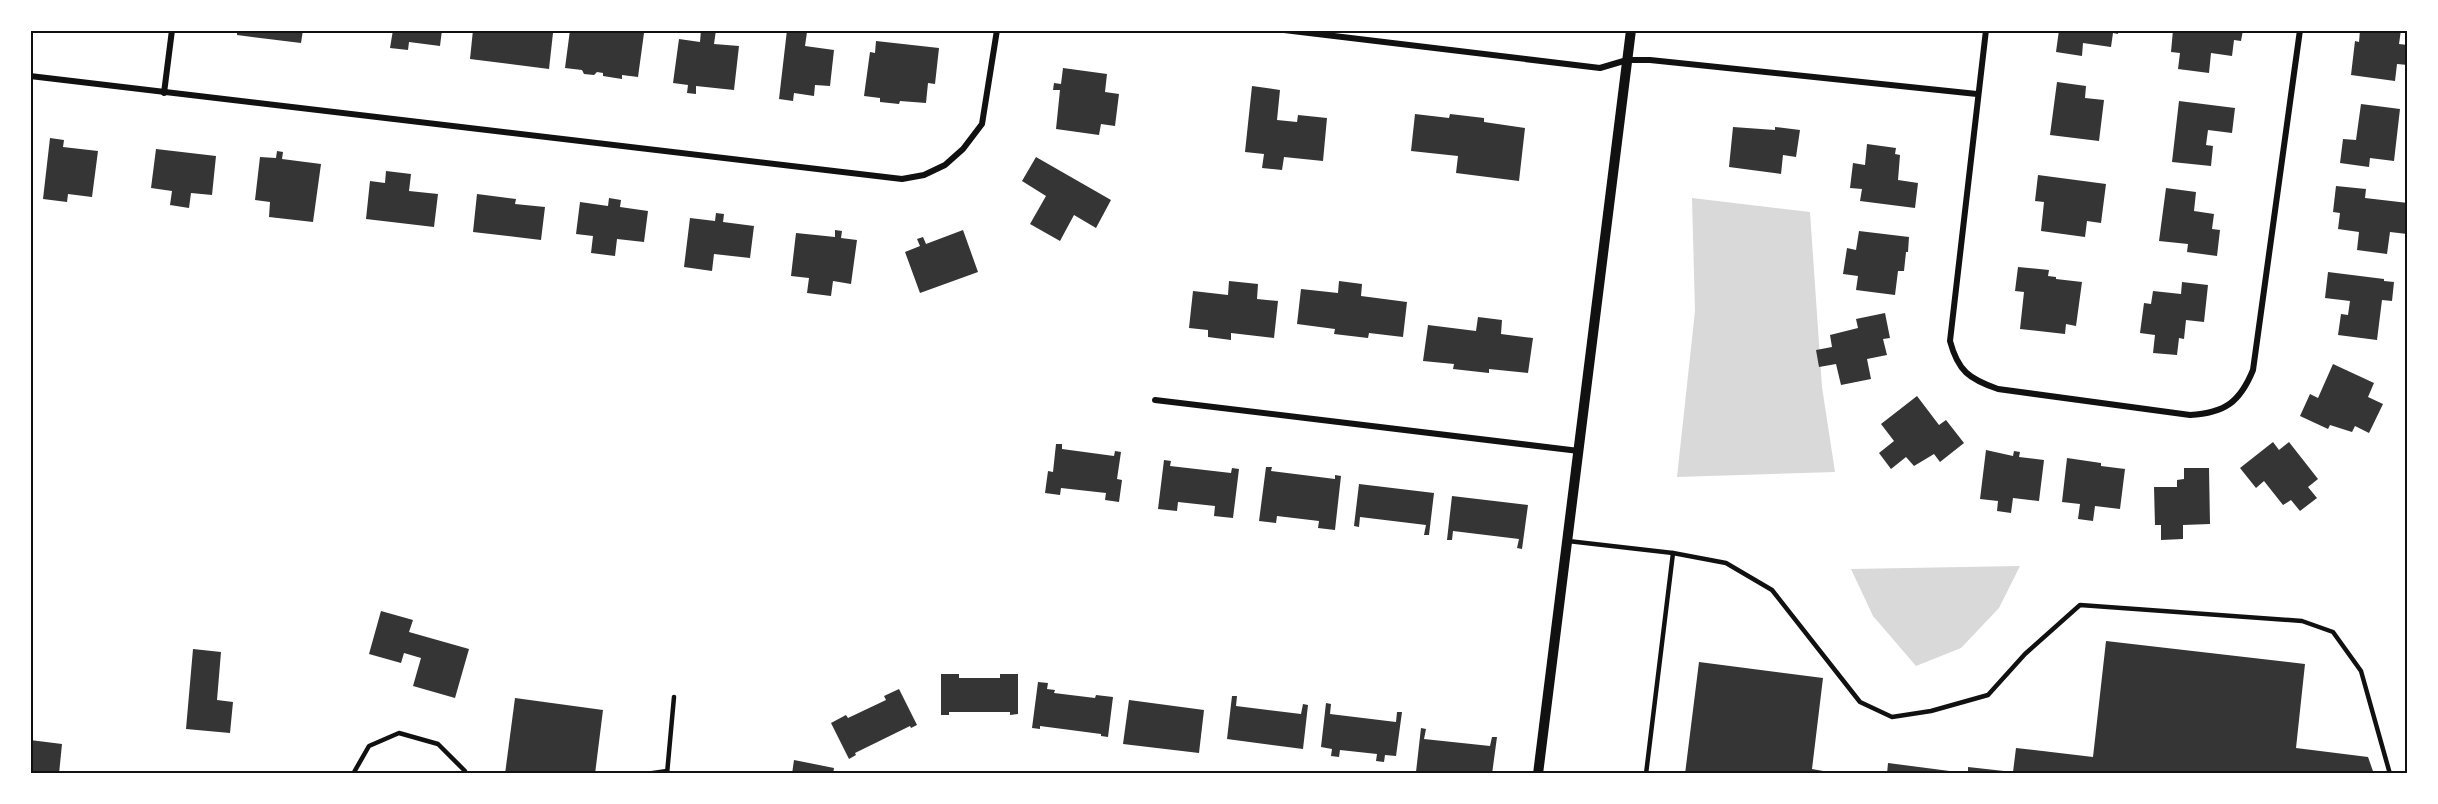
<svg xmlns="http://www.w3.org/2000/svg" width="2438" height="804" font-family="'Varela Round',sans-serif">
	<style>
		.water { fill: #d9d9d9 }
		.building { fill: #353535 }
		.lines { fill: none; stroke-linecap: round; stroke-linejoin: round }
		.service { stroke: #111; stroke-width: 4.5 }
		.minor { stroke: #111; stroke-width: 6 }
		.tertiary { stroke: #111; stroke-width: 10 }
		.neatline { fill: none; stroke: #111; stroke-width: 2 }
	</style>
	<rect width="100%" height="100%" fill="#fff"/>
	<g class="water">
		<path d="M1692,198L1810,212L1822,387L1835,472L1677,477L1695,311Z"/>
		<path d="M2020,566L1999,608L1961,648L1916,666L1873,616L1851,569Z"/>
	</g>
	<g class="building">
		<path d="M237,30H303L301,43L237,35Z"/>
		<path d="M393,30H442L440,46L409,42L408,50L390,48Z"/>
		<path d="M473,30H538L553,33L549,69L470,59Z"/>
		<path d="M570,30H632L644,33L638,77L622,75V79L603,76V73L597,72L594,75L584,74L582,70L565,68Z"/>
		<path d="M701,30H716L714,44L739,46L734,90L696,86V94L687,93L688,85L673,83L679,39L700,42Z"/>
		<path d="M787,30L807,32L805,46L834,50L830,86L815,85L814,96L794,93L793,101L779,99Z"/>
		<path d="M2059,30H2118V34L2113,33L2111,47L2083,43L2082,56L2056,52Z"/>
		<path d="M2173,30H2243L2241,41L2234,40L2232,56L2211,53L2209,73L2178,69L2180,53L2171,52Z"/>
		<path d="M2360,30H2401L2399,44L2408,45V65L2397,64L2395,81L2351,75L2355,41L2359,42Z"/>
		<path d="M876,41L939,48L935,84L928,83L926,103L900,101L899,104L880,102V98L864,96L870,52L875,53Z"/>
		<path d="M1063,68L1107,74L1105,92L1119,94L1115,126L1101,124L1099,135L1056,129L1060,90H1053L1054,83L1061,84Z"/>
		<path d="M2057,82L2086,86L2085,98L2104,100L2099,141L2050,135Z"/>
		<path d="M1252,86L1280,90L1277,120L1297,122L1298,115L1327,118L1323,161L1284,157L1282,170L1262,168L1264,154L1245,152Z"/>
		<path d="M2179,101L2235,108L2232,133L2208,130L2206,145L2213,146L2211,166L2172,162Z"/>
		<path d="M2361,104L2400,109L2394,161L2370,158L2369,167L2340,163L2343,139L2356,140Z"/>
		<path d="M1415,114L1449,118L1450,114L1484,118V122L1525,128L1519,181L1456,173L1458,156L1411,151Z"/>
		<path d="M1733,127L1775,130V127L1800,130L1796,157L1783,155L1781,174L1729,167Z"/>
		<path d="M50,138L64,140L63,147L98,151L92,197L68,194L67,202L43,199Z"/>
		<path d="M1867,144L1896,148L1895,154L1900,155L1898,180L1918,183L1915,208L1860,201L1862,189L1850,188L1853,163L1865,165Z"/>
		<path d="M156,149L216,156L212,195L191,193L189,208L170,205L172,191L151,188Z"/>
		<path d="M277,151L283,152L282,159L321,164L313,222L269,217L270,202L255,200L260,157L276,158Z"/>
		<path d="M1036,157L1111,200L1096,228L1074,215L1060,241L1030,224L1046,196L1022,181Z"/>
		<path d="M386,171L411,174L409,191L438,194L434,227L366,219L370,181L385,183Z"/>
		<path d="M2038,175L2106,184L2101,223L2087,221L2085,237L2041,231L2044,202L2035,201Z"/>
		<path d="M2336,186L2366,189L2365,198L2408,203L2407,234L2390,232L2387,254L2357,250L2359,232L2338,229L2340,213L2333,212Z"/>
		<path d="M2166,188L2196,192L2194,211L2214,214L2212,229L2220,230L2217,256L2187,252L2188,244L2159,241Z"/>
		<path d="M477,194L516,199L515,204L545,207L541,240L473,232Z"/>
		<path d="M609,198L621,200L620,207L648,211L644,242L617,239L615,256L591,253L593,236L576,234L580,202L608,206Z"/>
		<path d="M716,213L724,214L723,222L754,226L750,258L714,254L712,271L684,267L690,218L715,221Z"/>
		<path d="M835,230L842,231L841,238L857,240L851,284L833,281L831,296L807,293L809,278L791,276L796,233L835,237Z"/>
		<path d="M963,230L978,272L920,293L905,252L920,246L917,239L923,237L926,244Z"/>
		<path d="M1859,231L1909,237L1908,252H1906L1904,271H1898L1895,295L1856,290L1858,276L1843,274L1847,248L1856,250Z"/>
		<path d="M2018,267L2049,270L2048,276L2056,277V279L2082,282L2076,326L2066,324L2065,334L2020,329L2024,292L2015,291Z"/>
		<path d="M2328,272L2384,279V281L2394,282L2392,301L2382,300L2377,340L2338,335L2341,314L2348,315L2350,301L2325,298Z"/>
		<path d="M1229,281L1258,284L1257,299L1278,301L1274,338L1231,333V340L1208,337V330L1189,328L1193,291L1228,295Z"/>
		<path d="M1339,281L1362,284L1361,296L1407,302L1403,337L1369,333L1368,338L1334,334L1335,329L1297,324L1301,289L1338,293Z"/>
		<path d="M2182,282L2208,285L2204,322L2186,320L2184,339L2179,338L2177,355L2153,353L2155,335L2140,333L2144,303L2151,304L2153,291L2181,294Z"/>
		<path d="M1885,313L1890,338L1883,339L1887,355L1867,359L1871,379L1841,385L1836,364L1819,367L1816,350L1832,347L1830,335L1858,328L1856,319Z"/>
		<path d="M1478,317L1502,320L1501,334L1533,338L1528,373L1489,369V373L1453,369L1454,364L1423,361L1428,325L1476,331Z"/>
		<path d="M2333,364L2374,383L2368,397L2383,404L2369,433L2355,426L2352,432L2330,425L2328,429L2300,416L2310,394L2318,398Z"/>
		<path d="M1917,396L1939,425L1946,420L1964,443L1940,462L1934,454L1914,466L1906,457L1891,469L1879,453L1894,441L1881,424Z"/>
		<path d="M2273,442L2279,450L2289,442L2318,479L2308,487L2317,498L2300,511L2291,500L2283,505L2264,481L2256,488L2240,468Z"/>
		<path d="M1056,444H1062V449L1114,456L1115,451L1121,452L1117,479L1122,480L1119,502L1105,500L1106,493L1061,488L1060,495L1045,493L1048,471L1053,472Z"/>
		<path d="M1986,450L2013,456L2014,451L2020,452L2019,457L2044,460L2039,501L2013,498L2011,513L1997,511L1998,501L1980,499Z"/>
		<path d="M2067,458L2101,463V466L2125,469L2120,509L2095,506L2093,521L2078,519L2080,504L2062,502Z"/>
		<path d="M1164,460L1171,461L1170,466L1231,473L1232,468L1239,469L1233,518L1214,516L1215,506L1178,502L1177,511L1158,509Z"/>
		<path d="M1266,467H1272L1271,471L1335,479V475L1341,476L1335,530L1318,528L1319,521L1277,516L1276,523L1259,521Z"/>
		<path d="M2184,468H2209L2210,524L2183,525V539L2161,540V525H2155L2154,487H2177V480L2184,479Z"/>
		<path d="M1359,484L1434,493L1429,535H1424L1426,525L1360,517L1359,527L1354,526Z"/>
		<path d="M1452,496L1528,505L1522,549L1517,548L1519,539L1453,531L1452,540H1447Z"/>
		<path d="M381,611L413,620L409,632L469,649L455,698L413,686L421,658L404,653L401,663L369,654Z"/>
		<path d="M2106,641L2305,664L2296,748L2368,757L2374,774H1968V767L2013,772L2016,748L2093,757Z"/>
		<path d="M193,649L221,652L217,700L233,702L230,733L186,729Z"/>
		<path d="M1699,662L1823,678L1812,769L1840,774H1685Z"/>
		<path d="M941,674H959V678H1000V674H1018V714L1010,715V712H949V715H941Z"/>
		<path d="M1038,682L1048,683L1047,689L1055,690L1054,693L1095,698L1096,695L1113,697L1108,737L1101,736V734L1040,726V729L1032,728Z"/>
		<path d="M899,689L917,725L911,728L910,726L855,753L856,755L849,759L831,723L846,715L848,718L886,700L884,696Z"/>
		<path d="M1232,696H1237L1236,706L1301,714L1303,704L1308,705L1303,749L1227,739Z"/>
		<path d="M515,698L603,710L595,774H505Z"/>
		<path d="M1129,700L1204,710L1199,753L1123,744Z"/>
		<path d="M1326,703L1331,704L1330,714L1396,722L1397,712H1402L1396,756L1385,755L1384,762L1376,761L1377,754L1340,750L1339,757L1331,756L1332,749L1321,747Z"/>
		<path d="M1421,728L1426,729L1424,739L1490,746L1492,737H1497L1492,774L1416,772Z"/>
		<path d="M30,740L62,744L59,774H30Z"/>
		<path d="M794,760L834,768L833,774H792Z"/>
		<path d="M1888,763L1965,773V774H1887Z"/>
	</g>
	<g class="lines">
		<g class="service">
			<path d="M1568,541L1673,553L1726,563L1772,590L1860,702L1892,717L1931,711L1988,695L2025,654L2080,605L2302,621L2333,632L2361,671L2390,774"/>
			<path d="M353,774L369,746L399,733L438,744L465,771L464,774"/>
			<path d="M646,774L667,771"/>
			<path d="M667,774L674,697"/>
			<path d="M1646,774L1673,553"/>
		</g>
		<g class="minor">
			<path d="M1284,30L1600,68L1627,60H1650L1977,94"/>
			<path d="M1986,30L1950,341C1958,371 1969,379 1998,389L2190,415C2225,413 2240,402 2253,370L2300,30"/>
			<path d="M30,76L902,179L924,175L945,165L963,149L982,124L997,30"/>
			<path d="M164,93L172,30"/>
			<path d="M1155,400L1579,451"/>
		</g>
		<path class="tertiary" d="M1538,774L1631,30"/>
	</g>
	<rect width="2438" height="804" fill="none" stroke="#ffffff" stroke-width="63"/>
	<rect x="32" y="32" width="2374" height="740" class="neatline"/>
</svg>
